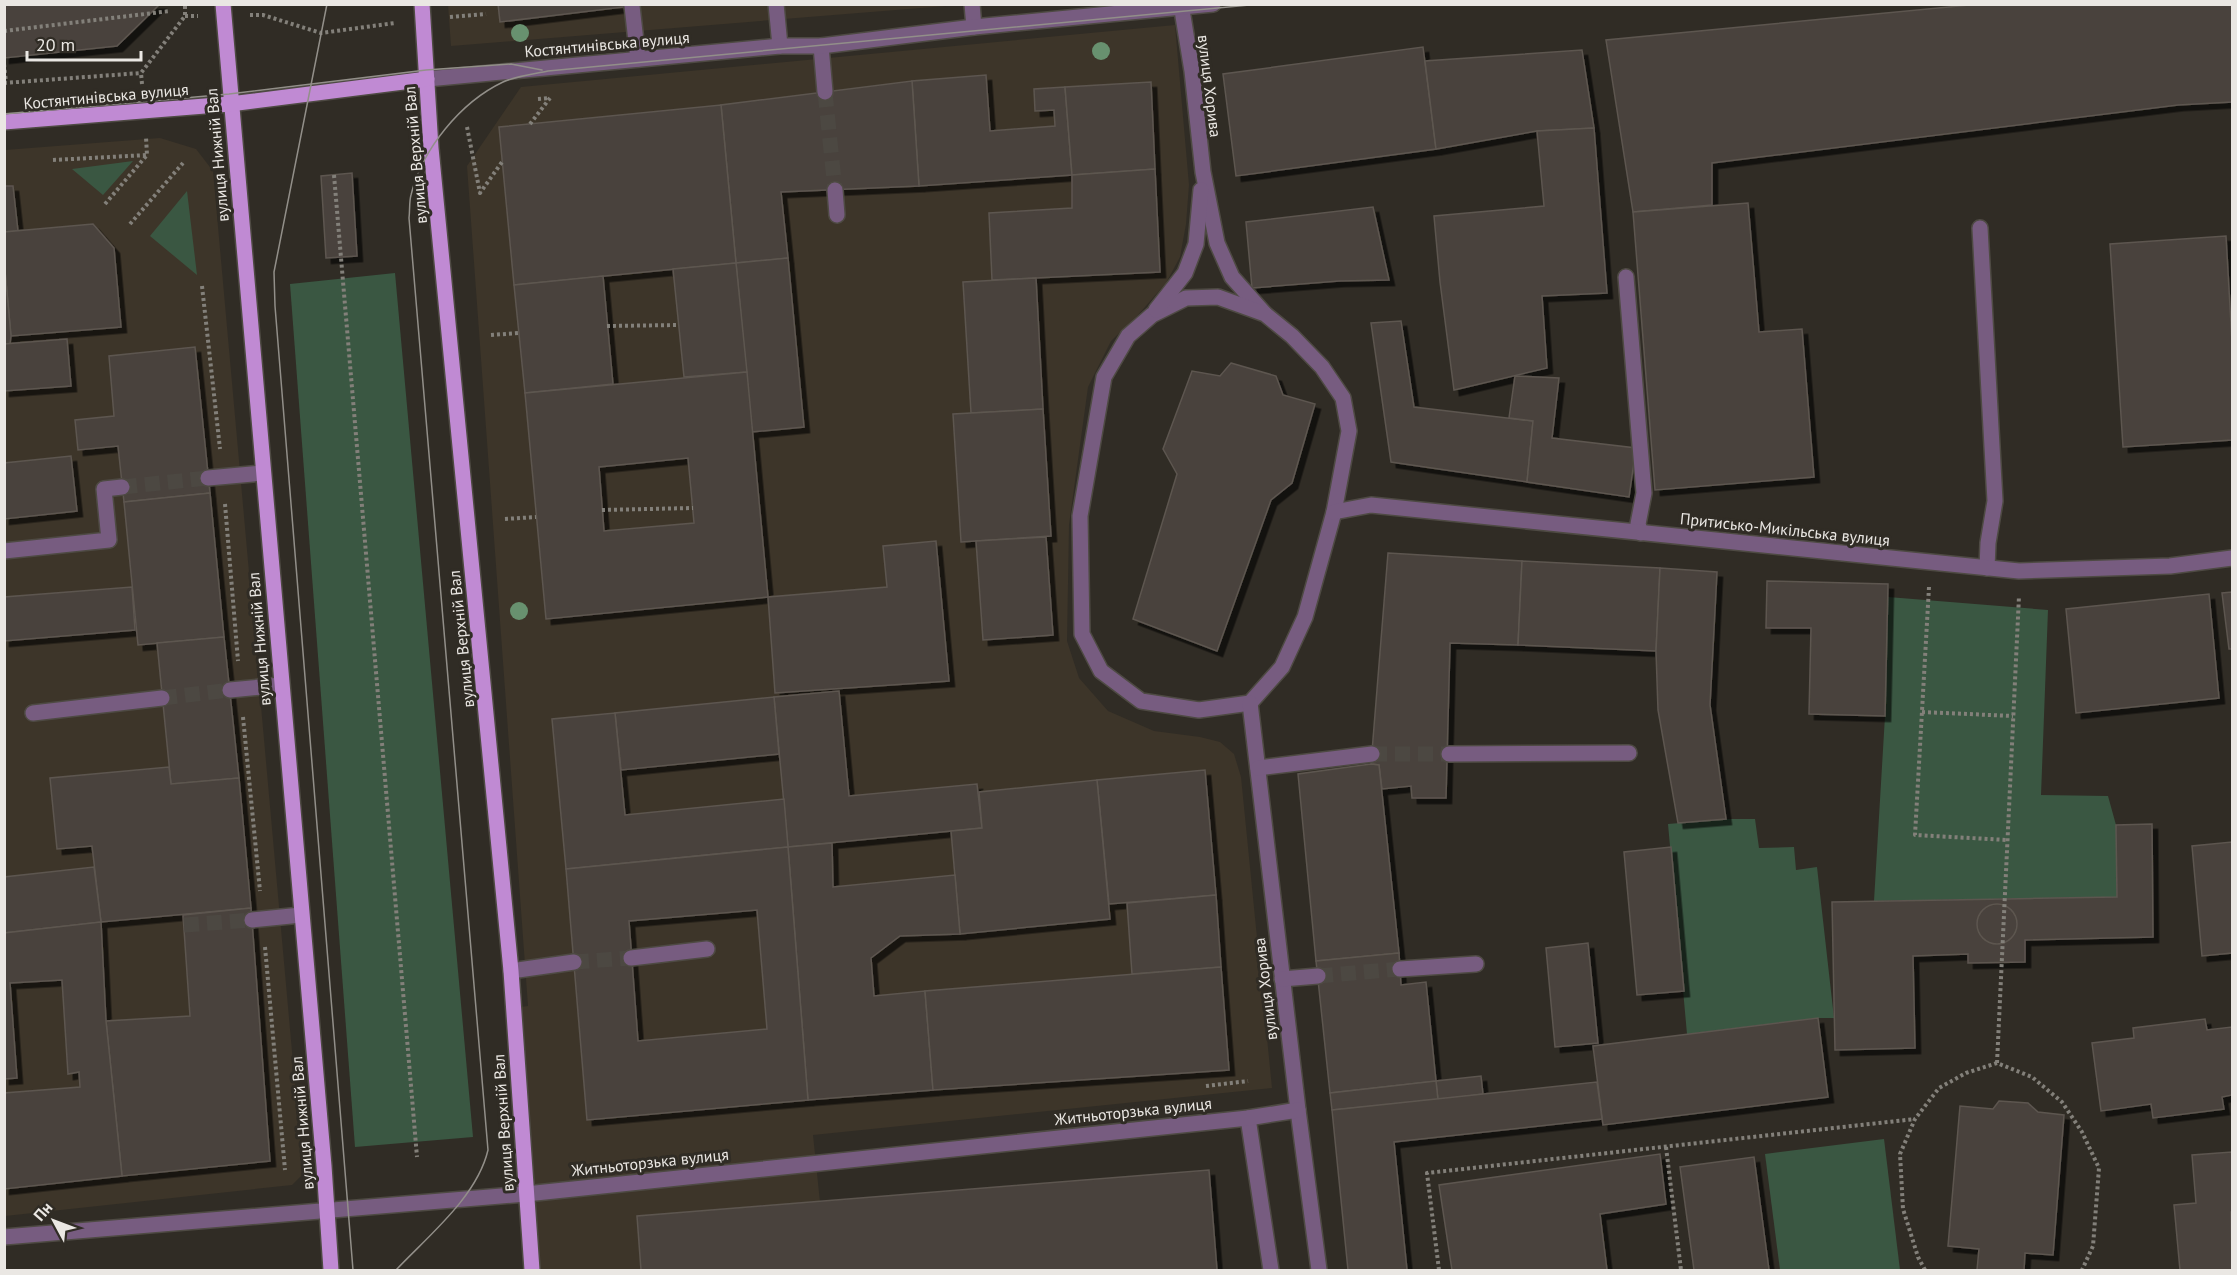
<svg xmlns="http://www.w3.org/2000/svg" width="2237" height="1275" font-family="'PT Sans',sans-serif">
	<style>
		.built { fill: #3d3529 }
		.green { fill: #3a5742 }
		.building { fill: #49423c; stroke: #5d5650; stroke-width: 1.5; fill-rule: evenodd; filter: url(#shadow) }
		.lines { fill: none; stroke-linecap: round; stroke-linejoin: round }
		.minor-tunnel { stroke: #4c4842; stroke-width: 15; stroke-dasharray: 15 8; stroke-linecap: butt }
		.minor-casing { stroke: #4e4a43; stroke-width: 18 }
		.major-casing { stroke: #4e4a43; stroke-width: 18 }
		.path { stroke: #83807a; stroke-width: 4; stroke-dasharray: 3 3; stroke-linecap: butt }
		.minor { stroke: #775c80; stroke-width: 15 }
		.major { stroke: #c08ad3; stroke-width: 15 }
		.tram { stroke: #928f89; stroke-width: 1.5 }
		.tree { fill: #68916f }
		.labels { text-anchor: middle; stroke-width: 6; stroke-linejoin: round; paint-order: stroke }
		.street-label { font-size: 16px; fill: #eae7e3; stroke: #302c25 }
	</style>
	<defs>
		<filter id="shadow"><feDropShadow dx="5.5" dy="5.5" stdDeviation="0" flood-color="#0009"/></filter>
	</defs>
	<rect width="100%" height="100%" fill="#302c25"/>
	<g class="built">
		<path d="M448,4L958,5L451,46Z"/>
		<path d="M1175,25L1189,185L1186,224L1180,257L1166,283L1138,315L1111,341L1088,387L1069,525L1067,641L1079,678L1108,711L1154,731L1200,737L1220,742L1234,754L1241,777L1272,1088L813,1135L820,1202L637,1216L641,1270H532L513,1008L528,1006L467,166L521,87Z"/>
		<path d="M160,138L196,149L213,171L303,1174L292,1185L5,1216V150Z"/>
	</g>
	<g class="green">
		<path d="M133,161L103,195L72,169Z"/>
		<path d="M187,191L197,275L150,236Z"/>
		<path d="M395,273L473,1137L355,1147L290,284Z"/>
		<path d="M1888,597L2048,610L2041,795L2108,796L2116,825L2117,897L1874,901L1885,716Z"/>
		<path d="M1726,819H1755L1759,848L1794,847L1796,870L1817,867L1834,1018H1818L1687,1034L1668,824Z"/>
		<path d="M1884,1139L1900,1270H1780L1765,1154Z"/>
	</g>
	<g class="building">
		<path d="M4,4H160L117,46L4,58Z"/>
		<path d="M498,4H631L632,6L500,22Z"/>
		<path d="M1980,4H2232V102L2178,105L1712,163V205L1633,212L1606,40Z"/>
		<path d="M1423,47L1436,149L1236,176L1223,74Z"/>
		<path d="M1582,50L1594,128L1537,131L1436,149L1425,61Z"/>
		<path d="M986,75L990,131L1055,126L1054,110L1035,111L1034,89L1065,87L1072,175L919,186L912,81Z"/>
		<path d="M912,81L919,186L781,192L788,258L736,263L721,105Z"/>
		<path d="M1151,82L1155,169L1072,175L1065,87Z"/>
		<path d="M721,105L736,263L514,285L499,127Z"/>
		<path d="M1594,128L1607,293L1542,296L1547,368L1454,390L1440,282L1434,216L1544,206L1537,131Z"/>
		<path d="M1155,169L1160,272L992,280L989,213L1072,208V175Z"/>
		<path d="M352,173L357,256L326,258L321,176Z"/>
		<path d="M4,186H13L18,231L4,232Z"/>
		<path d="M1748,203L1759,332L1802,329L1814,477L1655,490L1633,212Z"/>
		<path d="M1373,207L1389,280L1339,281L1252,288L1246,222Z"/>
		<path d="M93,224L114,248L121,327L11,336L4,260V232Z"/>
		<path d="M2226,236L2232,342V440L2123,447L2110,244Z"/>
		<path d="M788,258L804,427L752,432L736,263Z"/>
		<path d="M4,260L11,336L10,344H4Z"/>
		<path d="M736,263L747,372L684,377L673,269Z"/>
		<path d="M603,276L613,384L525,393L514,285Z"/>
		<path d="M1036,278L1043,409L971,413L963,282Z"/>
		<path d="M1401,321L1414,407L1533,421L1527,482L1391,462L1371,323Z"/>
		<path d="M67,339L71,386L4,391V344Z"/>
		<path d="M195,347L210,493L124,502L118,446L78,450L75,420L114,416L109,356Z"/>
		<path d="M1231,363L1276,376L1283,395L1315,404L1292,483L1271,500L1217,651L1133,619L1177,474L1163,449L1192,371L1220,376Z"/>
		<path d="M747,372L768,597L546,619L525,393ZM688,458L694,523L604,531L599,467Z"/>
		<path d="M1515,376L1559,378L1552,438L1636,448L1629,497L1527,482L1533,421L1509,418Z"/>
		<path d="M1043,409L1051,536L961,542L953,414Z"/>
		<path d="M71,456L77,511L4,519V463Z"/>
		<path d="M210,493L224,637L138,645L124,502Z"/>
		<path d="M1046,537L1053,635L983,640L976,541Z"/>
		<path d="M936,541L949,681L775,693L768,597L887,587L883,546Z"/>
		<path d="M1388,553L1522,561L1518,645L1450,643L1446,798H1412L1411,786L1382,789L1379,765L1371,764Z"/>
		<path d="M1522,561L1660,568L1656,651L1518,645Z"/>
		<path d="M1660,568L1717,572L1710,705L1726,819L1678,823L1658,710L1656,651Z"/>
		<path d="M1767,581L1888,584L1885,716L1809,714L1811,628H1766Z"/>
		<path d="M132,587L135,630L4,641V597Z"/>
		<path d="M2232,592V649H2229L2222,593Z"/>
		<path d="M2209,594L2219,698L2076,713L2066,609Z"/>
		<path d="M224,637L239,778L171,784L157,643Z"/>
		<path d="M839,691L849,796L977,784L982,828L788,847L774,697Z"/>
		<path d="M774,697L779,754L621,770L615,713Z"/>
		<path d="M615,713L625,815L784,799L788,847L566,869L552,719Z"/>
		<path d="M1371,764L1379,765L1399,953L1316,961L1298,774Z"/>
		<path d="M169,767L171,784L239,778L251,908L101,922L92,846L57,849L50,778Z"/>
		<path d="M1205,770L1216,895L1109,904L1097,780Z"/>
		<path d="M1097,780L1110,919L960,934L951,831L982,828L979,792Z"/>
		<path d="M2152,824L2153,937L2025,940V962L1968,963V954L1913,956L1915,1048L1835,1050L1832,902L2117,897L2116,825Z"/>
		<path d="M2232,842V953L2202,956L2192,846Z"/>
		<path d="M832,843L833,887L955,875L960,934L900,936L871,958L874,996L925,991L933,1090L808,1100L788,847Z"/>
		<path d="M788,847L808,1100L587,1120L566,869ZM757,910L767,1029L638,1041L629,921Z"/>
		<path d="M1671,847L1684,991L1637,995L1624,852Z"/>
		<path d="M94,867L101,922L4,933V877Z"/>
		<path d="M1216,895L1221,967L1132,974L1127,903Z"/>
		<circle cx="1997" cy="924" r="20"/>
		<path d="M251,908L270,1161L122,1176L106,1021L190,1016L183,915Z"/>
		<path d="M101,922L106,1021L122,1176L4,1189V1093L80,1087L79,1072L68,1074L62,980L10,983L17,1078L4,1079V933Z"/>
		<path d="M1588,943L1598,1043L1555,1047L1546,948Z"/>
		<path d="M1399,953L1401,985L1426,982L1436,1081L1330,1093L1316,961Z"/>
		<path d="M1221,967L1229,1070L933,1090L925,991Z"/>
		<path d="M1818,1018L1828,1097L1603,1125L1593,1046Z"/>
		<path d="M2205,1019L2207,1030L2232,1027V1095L2222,1097L2224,1109L2153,1118L2151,1104L2101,1111L2092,1043L2134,1038L2133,1028Z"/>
		<path d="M1481,1076L1483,1094L1438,1100L1436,1081Z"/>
		<path d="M1436,1081L1438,1100L1332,1110L1330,1093Z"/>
		<path d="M1597,1082L1602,1119L1394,1142L1407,1270H1348L1332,1110Z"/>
		<path d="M1999,1101L2028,1103L2038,1112L2064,1115L2053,1255L2025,1253L2024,1270H1977L1979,1249L1948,1246L1960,1106L1993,1109Z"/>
		<path d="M2232,1152V1212H2231L2232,1270H2180L2174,1205L2196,1203L2192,1155Z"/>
		<path d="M1660,1154L1666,1204L1600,1214L1607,1270H1452L1439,1185Z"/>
		<path d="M1754,1157L1769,1270H1694L1680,1167Z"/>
		<path d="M1209,1170L1217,1270H641L637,1216Z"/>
	</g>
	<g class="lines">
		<g class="minor-tunnel">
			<path d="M825,92L835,190"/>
			<path d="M122,487L208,478"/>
			<path d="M162,698L230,690"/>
			<path d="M1372,754H1449"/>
			<path d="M184,925L252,920"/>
			<path d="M574,962L631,958"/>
			<path d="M1318,976L1400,969"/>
		</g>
		<defs>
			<g id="minor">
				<path d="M776,4L780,46"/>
				<path d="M972,4L974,27"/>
				<path d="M1181,4L1192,71L1203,172L1217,243L1232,277L1264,313"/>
				<path d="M632,6L638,59"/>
				<path d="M821,46L825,92"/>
				<path d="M427,79L780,46H821L974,27L1213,4"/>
				<path d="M835,190L837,215"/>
				<path d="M1980,228L1995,501L1988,543L1987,568"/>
				<path d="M1626,277L1644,493L1638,524L1641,533"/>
				<path d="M1218,297L1265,314L1292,336L1322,367L1343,398L1349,431L1334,512L1305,617L1282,667L1250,703L1199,710L1141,701L1101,671L1082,634L1080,516L1104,377L1128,336L1152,315L1186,298Z"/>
				<path d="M1156,310L1185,273L1196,244L1201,190"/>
				<path d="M208,478L263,473"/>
				<path d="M1334,512L1371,505L2019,571L2170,566L2232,558"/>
				<path d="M4,551L109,540L104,489L122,487"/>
				<path d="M230,690L281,685"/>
				<path d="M1250,703L1298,1110L1319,1270"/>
				<path d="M33,713L162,698"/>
				<path d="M1449,754L1629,753"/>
				<path d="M1258,768L1372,754"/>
				<path d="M252,920L301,915"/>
				<path d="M631,958L707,949"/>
				<path d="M1400,969L1476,964"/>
				<path d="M511,971L574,962"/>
				<path d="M1282,979L1318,976"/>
				<path d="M1248,1118L1271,1270"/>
				<path d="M4,1237L526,1194L1248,1118L1298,1110"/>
			</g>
			<g id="major">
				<path d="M223,4L324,1166L331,1270"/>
				<path d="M422,4L431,148L511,971L532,1270"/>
				<path d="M4,122L230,104L427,79"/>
			</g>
		</defs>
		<use href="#minor" class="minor-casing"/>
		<use href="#major" class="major-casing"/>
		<g class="path">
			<path d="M250,15H263L321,33L395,23"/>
			<path d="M185,16H198"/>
			<path d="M450,17L486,14"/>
			<path d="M4,31L170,11"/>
			<path d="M4,64L6,82"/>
			<path d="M4,83L141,73"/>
			<path d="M142,84L141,73L185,16V4"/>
			<path d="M538,99L550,98"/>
			<path d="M530,124L550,98"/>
			<path d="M467,127L480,193L502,162"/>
			<path d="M53,160L147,155"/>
			<path d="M334,175L417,1157"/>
			<path d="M105,204L147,155L146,137"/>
			<path d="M130,224L183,163"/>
			<path d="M202,286L220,449"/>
			<path d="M607,326L679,325"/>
			<path d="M491,335L519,333"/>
			<path d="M225,504L238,661"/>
			<path d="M602,510L693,508"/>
			<path d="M505,519L536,517"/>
			<path d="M1929,587L1915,835L2007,840"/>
			<path d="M1922,712L2013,716"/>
			<path d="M243,717L260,891"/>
			<path d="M265,947L285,1170"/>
			<path d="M1997,1063L2019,596"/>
			<path d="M1206,1086L1248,1081"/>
			<path d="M1666,1147L1681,1270"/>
			<path d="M1439,1270L1427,1173L1915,1119"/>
			<path d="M1925,1270L1918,1257L1903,1209L1900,1154L1915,1119L1939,1088L1966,1073L1997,1063L2032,1077L2062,1102L2082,1132L2099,1168L2093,1246L2082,1270"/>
		</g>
		<use href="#minor" class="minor"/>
		<use href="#major" class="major"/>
		<g class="tram">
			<path d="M327,4L274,272L275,306L353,1270"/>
			<path d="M4,114L229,94L426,70L511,64L542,70"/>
			<path d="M396,1270C428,1236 477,1197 488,1150L409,218C410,211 409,202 411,195C422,149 461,102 503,82C516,76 534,74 548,71L1260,4"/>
		</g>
	</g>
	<g class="tree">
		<circle cx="520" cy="33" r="9"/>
		<circle cx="1101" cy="51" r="9"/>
		<circle cx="519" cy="611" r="9"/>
	</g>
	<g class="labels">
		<g class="street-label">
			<text transform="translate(607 44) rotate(-5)" y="6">Костянтинівська вулиця</text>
			<text transform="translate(1210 86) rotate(83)" y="6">вулиця Хорива</text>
			<text transform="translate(106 96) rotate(-5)" y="6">Костянтинівська вулиця</text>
			<text transform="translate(217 155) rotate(-95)" y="6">вулиця Нижній Вал</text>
			<text transform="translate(415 155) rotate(-95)" y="6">вулиця Верхній Вал</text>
			<text transform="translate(1785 529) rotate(6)" y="6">Притисько-Микільська вулиця</text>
			<text transform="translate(259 639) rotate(-95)" y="6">вулиця Нижній Вал</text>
			<text transform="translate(461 639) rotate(-96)" y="6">вулиця Верхній Вал</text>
			<text transform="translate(1265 989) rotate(-97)" y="6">вулиця Хорива</text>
			<text transform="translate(1133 1111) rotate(-6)" y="6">Житньоторзька вулиця</text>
			<text transform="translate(302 1123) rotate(-95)" y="6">вулиця Нижній Вал</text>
			<text transform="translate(503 1123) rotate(-94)" y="6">вулиця Верхній Вал</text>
			<text transform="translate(650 1162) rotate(-6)" y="6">Житньоторзька вулиця</text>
		</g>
	</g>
	<rect width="2237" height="1275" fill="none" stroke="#eae7e3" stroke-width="12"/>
	<g transform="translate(54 1221) rotate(311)" stroke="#302c25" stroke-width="4.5" paint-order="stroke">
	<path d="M0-4.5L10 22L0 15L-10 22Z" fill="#eae7e3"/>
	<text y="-9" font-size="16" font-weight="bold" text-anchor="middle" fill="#eae7e3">Пн</text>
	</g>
	<path d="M27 51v9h114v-9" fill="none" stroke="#eae7e3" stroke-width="3"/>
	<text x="36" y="51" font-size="18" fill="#eae7e3" stroke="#302c25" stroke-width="4.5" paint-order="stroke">20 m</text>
</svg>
